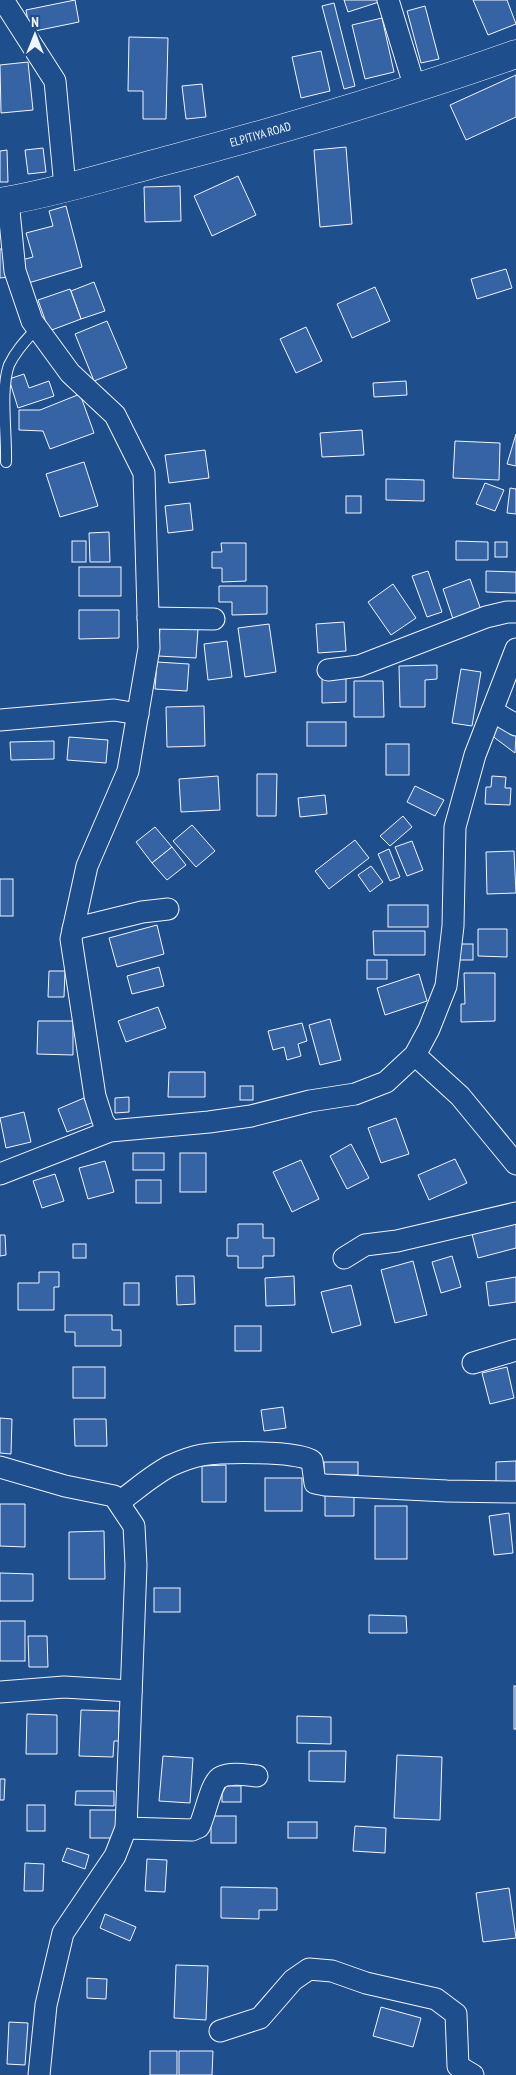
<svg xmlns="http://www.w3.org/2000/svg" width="516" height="2075" font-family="'PT Sans Narrow',sans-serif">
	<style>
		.building { fill: #3563a3; stroke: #f2f6ff }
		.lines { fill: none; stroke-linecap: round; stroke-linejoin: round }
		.service-casing { stroke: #f2f6ff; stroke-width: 12 }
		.minor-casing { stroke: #f2f6ff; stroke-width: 23 }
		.primary-casing { stroke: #f2f6ff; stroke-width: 29 }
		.service { stroke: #1f4e8c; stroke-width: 10 }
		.minor { stroke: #1f4e8c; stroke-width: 21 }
		.primary { stroke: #1f4e8c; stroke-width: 28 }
		.labels { text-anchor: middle; stroke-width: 4; stroke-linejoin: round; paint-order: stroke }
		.street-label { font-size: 12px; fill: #f2f6ff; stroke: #1f4e8c }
	</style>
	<rect width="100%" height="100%" fill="#1f4e8c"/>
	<g class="building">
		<path d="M75,0L79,22L30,32L26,10Z"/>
		<path d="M344,0H379V2L348,12Z"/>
		<path d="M473,0H507L516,24L488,35Z"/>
		<path d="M334,3L355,86L344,89L322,6Z"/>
		<path d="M425,6L439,59L421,63L407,11Z"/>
		<path d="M382,18L394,72L365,79L352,25Z"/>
		<path d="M129,37L168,38L166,119H143V91H128Z"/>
		<path d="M321,51L330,91L301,98L292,57Z"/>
		<path d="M28,62L33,110L1,113L0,65Z"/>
		<path d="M516,75V117L466,140L450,105Z"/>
		<path d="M202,84L206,117L186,119L182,86Z"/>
		<path d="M346,147L352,224L320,227L314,150Z"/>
		<path d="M43,148L46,172L28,174L25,150Z"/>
		<path d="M7,150L8,182H0V151Z"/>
		<path d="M238,176L256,215L212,236L194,196Z"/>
		<path d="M180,186L181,221L145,222L144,187Z"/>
		<path d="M66,206L82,267L25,284L18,261L33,257L26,233L53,226L49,211Z"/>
		<path d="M0,249H5L9,277L0,278Z"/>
		<path d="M506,269L512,288L477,299L471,279Z"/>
		<path d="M94,282L105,311L81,319L71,291Z"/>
		<path d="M375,287L390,321L352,338L337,304Z"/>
		<path d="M70,289L81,319L49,331L38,300Z"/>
		<path d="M107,321L127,368L94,381L75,334Z"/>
		<path d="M306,327L322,361L296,373L280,339Z"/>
		<path d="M24,374L29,388L49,381L54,396L18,408L9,379Z"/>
		<path d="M406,381L407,395L374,397L373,383Z"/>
		<path d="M80,394L94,433L50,449L43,431L19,430V410H40Z"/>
		<path d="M362,430L364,455L322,457L320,433Z"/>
		<path d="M516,434V466L507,464Z"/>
		<path d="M455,441L500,443L499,480L453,478Z"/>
		<path d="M205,450L209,478L169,483L165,455Z"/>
		<path d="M84,462L98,506L60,517L46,474Z"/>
		<path d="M386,479L424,480V501L386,500Z"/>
		<path d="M485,483L504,490L495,511L476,504Z"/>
		<path d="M510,488L516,489V514L507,513Z"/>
		<rect x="346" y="496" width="15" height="17"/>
		<path d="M190,503L193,530L168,533L165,506Z"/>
		<path d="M109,532L110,562H90L89,533Z"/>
		<rect x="72" y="541" width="14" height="21"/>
		<path d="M456,541L488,542V560H456Z"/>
		<rect x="495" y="542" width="12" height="15"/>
		<path d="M221,543H246V581L222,582V568H212V552H222Z"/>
		<rect x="79" y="567" width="42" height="29"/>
		<path d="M428,571L442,612L427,617L412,576Z"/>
		<path d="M486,571L516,572V593L486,592Z"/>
		<path d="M470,579L481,610L453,619L443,589Z"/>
		<path d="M393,584L416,618L391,635L368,602Z"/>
		<path d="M219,586H267V614L232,615V602H219Z"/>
		<path d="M79,610H119V638L79,639Z"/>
		<path d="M344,622L346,651L318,653L316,624Z"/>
		<path d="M269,624L276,672L245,677L238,628Z"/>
		<path d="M160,628L198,629L196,658L158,656Z"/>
		<path d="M227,641L232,677L208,680L204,644Z"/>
		<path d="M157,662L189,664L187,691L155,689Z"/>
		<path d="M437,665V679L425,680V707H400L399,666Z"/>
		<path d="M461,669L481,672L472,726L452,723Z"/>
		<path d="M322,677H346V702L322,703Z"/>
		<path d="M354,681H383L384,717H354Z"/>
		<path d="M204,706L205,746L167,747L166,707Z"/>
		<rect x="307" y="722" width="39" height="24"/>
		<path d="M500,722L516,735L515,753L491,735Z"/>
		<path d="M69,737L108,740L106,763L67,760Z"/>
		<path d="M54,741V759L11,760L10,742Z"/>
		<rect x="386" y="744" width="23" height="31"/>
		<path d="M257,774H277L276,816H257Z"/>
		<path d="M218,776L220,810L181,812L179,779Z"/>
		<path d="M492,776L506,777L505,788H511L510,805L485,804L486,787H491Z"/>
		<path d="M415,786L444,800L435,816L407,802Z"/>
		<path d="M325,795L327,814L300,817L298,798Z"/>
		<path d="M403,816L412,827L390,846L380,836Z"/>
		<path d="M192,825L215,851L196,867L173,841Z"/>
		<path d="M155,827L172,847L152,863L136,842Z"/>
		<path d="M355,840L369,858L329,889L315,871Z"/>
		<path d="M412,841L423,870L407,876L395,847Z"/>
		<path d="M172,847L186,865L167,880L152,863Z"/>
		<path d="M389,849L400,877L390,881L378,854Z"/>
		<path d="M514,851L516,893L487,894L486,852Z"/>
		<path d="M371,866L383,882L370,892L358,875Z"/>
		<rect x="0" y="879" width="13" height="37"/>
		<rect x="388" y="905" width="40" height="22"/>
		<path d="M157,925L164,954L117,967L109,938Z"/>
		<path d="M478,929H507V957L478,956Z"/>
		<path d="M373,931H425V955H374Z"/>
		<rect x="458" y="944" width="15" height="16"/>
		<rect x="367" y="960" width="20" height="19"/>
		<path d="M159,967L164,986L132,994L127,976Z"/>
		<path d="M49,971H65L64,997H48Z"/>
		<path d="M464,973H495V1021L461,1022V1004H465Z"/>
		<path d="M419,974L427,1001L385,1015L377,988Z"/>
		<path d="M158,1007L166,1028L126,1042L118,1021Z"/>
		<path d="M330,1019L341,1060L320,1065L309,1025Z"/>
		<path d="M38,1021H73V1055L37,1054Z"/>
		<path d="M302,1023L307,1041L298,1044L301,1056L287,1060L284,1047L273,1050L268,1031Z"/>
		<path d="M169,1072H205V1097H168Z"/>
		<rect x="240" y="1086" width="13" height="14"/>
		<path d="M129,1097V1112L115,1113V1098Z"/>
		<path d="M84,1098L94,1122L67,1132L58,1109Z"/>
		<path d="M24,1112L31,1142L6,1148L0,1118Z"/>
		<path d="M396,1118L409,1154L381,1163L368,1128Z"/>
		<path d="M351,1144L369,1178L347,1189L330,1156Z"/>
		<rect x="133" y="1153" width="31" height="17"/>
		<rect x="180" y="1153" width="26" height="39"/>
		<path d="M455,1159L467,1183L429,1200L418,1175Z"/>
		<path d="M301,1160L319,1199L292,1212L273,1172Z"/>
		<path d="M105,1161L114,1192L88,1199L79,1168Z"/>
		<path d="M55,1174L64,1201L42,1208L33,1181Z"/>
		<rect x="136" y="1180" width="25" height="23"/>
		<path d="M238,1224H263V1238H274V1256H263V1268H238V1256H227V1238H238Z"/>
		<path d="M516,1224V1248L478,1258L472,1234Z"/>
		<path d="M0,1235H5L6,1255L0,1256Z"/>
		<rect x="73" y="1244" width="13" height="14"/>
		<path d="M452,1256L461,1287L441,1293L432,1262Z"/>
		<path d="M413,1261L427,1315L395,1323L381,1270Z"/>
		<path d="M39,1272H59V1287H54V1310H18V1283H39Z"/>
		<path d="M176,1276H194L195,1304L177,1305Z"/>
		<path d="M294,1276L295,1305L266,1306L265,1278Z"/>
		<path d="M516,1277V1302L489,1306L486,1282Z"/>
		<rect x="124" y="1283" width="15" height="22"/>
		<path d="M351,1285L361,1325L332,1333L321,1292Z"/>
		<path d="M65,1315H112V1330H121V1346H75V1332H65Z"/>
		<rect x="235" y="1326" width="26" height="25"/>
		<rect x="73" y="1367" width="32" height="31"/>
		<path d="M507,1367L514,1398L490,1404L482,1373Z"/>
		<path d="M283,1407L286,1428L264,1431L261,1410Z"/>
		<path d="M0,1418L12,1419L11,1454L0,1453Z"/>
		<path d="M74,1419H106L107,1446H75Z"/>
		<path d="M516,1461V1482L496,1483V1462Z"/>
		<rect x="324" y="1462" width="34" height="13"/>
		<path d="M226,1465V1502H202V1466Z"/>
		<rect x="265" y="1478" width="37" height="33"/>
		<path d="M325,1491L354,1492V1516H325Z"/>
		<path d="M0,1504H25V1547L0,1546Z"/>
		<rect x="375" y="1506" width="32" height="53"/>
		<path d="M509,1513L513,1553L494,1555L489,1516Z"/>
		<path d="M104,1531L105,1579H69V1532Z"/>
		<path d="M0,1573L33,1574V1601H0Z"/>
		<rect x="154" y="1588" width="26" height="24"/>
		<path d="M369,1615L406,1616L407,1633H369Z"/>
		<rect x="0" y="1621" width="25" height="40"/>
		<path d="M28,1636H47L48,1667H29Z"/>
		<rect x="514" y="1686" width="2" height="43"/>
		<path d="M81,1710L119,1711V1741H114L113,1757L79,1756Z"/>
		<path d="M27,1714L57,1715V1754H26Z"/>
		<path d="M297,1716L331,1717V1744L297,1743Z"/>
		<path d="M309,1751H346L345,1782L309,1781Z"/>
		<path d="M397,1755L442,1757L440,1820L394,1818Z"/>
		<path d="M163,1756L193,1758L190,1803L159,1801Z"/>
		<path d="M0,1779H5L4,1800H0Z"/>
		<rect x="222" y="1786" width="19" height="16"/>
		<path d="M76,1791H114V1806L75,1805Z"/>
		<rect x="27" y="1805" width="18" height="26"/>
		<rect x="90" y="1810" width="27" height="28"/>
		<rect x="211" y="1816" width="25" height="27"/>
		<rect x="288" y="1822" width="29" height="16"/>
		<path d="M355,1826L386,1828L385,1853L353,1851Z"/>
		<path d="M67,1848L89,1855L85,1869L62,1861Z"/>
		<path d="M147,1859L167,1860L165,1892L145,1891Z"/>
		<path d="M25,1863L44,1864L43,1891H24Z"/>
		<path d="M221,1887L277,1888V1910H259V1919L221,1918Z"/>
		<path d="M509,1888L516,1938L483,1942L476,1893Z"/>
		<path d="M105,1914L136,1927L130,1941L100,1928Z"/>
		<path d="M176,1965L208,1966L206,2020L174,2018Z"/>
		<path d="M87,1978L107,1979L106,1999L87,1998Z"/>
		<path d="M381,2007L421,2018L413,2047L373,2036Z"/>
		<path d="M9,2022L28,2023L25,2065L7,2064Z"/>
		<rect x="150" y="2051" width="27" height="24"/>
		<path d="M179,2051H213L212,2075H179Z"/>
	</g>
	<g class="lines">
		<defs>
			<path id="service" d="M6,462C7,434 0,390 9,365C16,350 27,339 37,328"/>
			<g id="minor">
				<path d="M3,0L55,81L65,187"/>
				<path d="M388,0L415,88"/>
				<path d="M8,201L15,271L32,321L70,373L115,415L144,473L149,648L128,771L87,866L71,939L95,1096L103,1121L110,1131"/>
				<path d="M148,618L214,619"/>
				<path d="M328,670L359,666L486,617L507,612H516"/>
				<path d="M492,711L516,725"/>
				<path d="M0,720L114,710L138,714"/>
				<path d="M73,929L142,912L168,909"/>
				<path d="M415,1055L460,1096L516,1164"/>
				<path d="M0,1174L110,1131L209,1122L251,1116L310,1101L355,1094L386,1082L415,1055L429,1029L446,986L453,926L455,827L475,755L516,649"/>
				<path d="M344,1258L365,1245L397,1241L516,1213"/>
				<path d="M473,1363L516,1350"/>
				<path d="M0,1467L65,1486L114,1496L134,1526L136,1565L126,1828L115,1856L63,1933L46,2005L39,2075"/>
				<path d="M119,1502C136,1490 153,1474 172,1465C181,1461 192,1457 202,1455C221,1452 298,1450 312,1461L315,1483L325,1485L447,1491L516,1492"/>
				<path d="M0,1692L64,1687L131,1691"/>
				<path d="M126,1828L192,1830L199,1827C205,1816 211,1781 221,1777C231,1772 246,1775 257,1776"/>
				<path d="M220,2031L260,2018L293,1980L309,1969L332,1971L366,1983L436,1999L456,2014L458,2066L473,2075"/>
			</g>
			<g id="primary">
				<path id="s1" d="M0,202C58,192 115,174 172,159C288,128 403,94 516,54"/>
			</g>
		</defs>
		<use href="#service" class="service-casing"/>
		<use href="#minor" class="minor-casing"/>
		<use href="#primary" class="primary-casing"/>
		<use href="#service" class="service"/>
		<use href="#minor" class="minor"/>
		<use href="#primary" class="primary"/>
	</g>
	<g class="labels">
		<g class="street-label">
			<text dy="4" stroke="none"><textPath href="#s1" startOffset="269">ELPITIYA ROAD</textPath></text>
		</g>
	</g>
	<g transform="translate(35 35)" stroke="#1f4e8c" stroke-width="4" paint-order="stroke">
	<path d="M0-4L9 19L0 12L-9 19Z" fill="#f2f6ff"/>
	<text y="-8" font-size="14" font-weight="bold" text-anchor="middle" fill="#f2f6ff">N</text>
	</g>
</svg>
